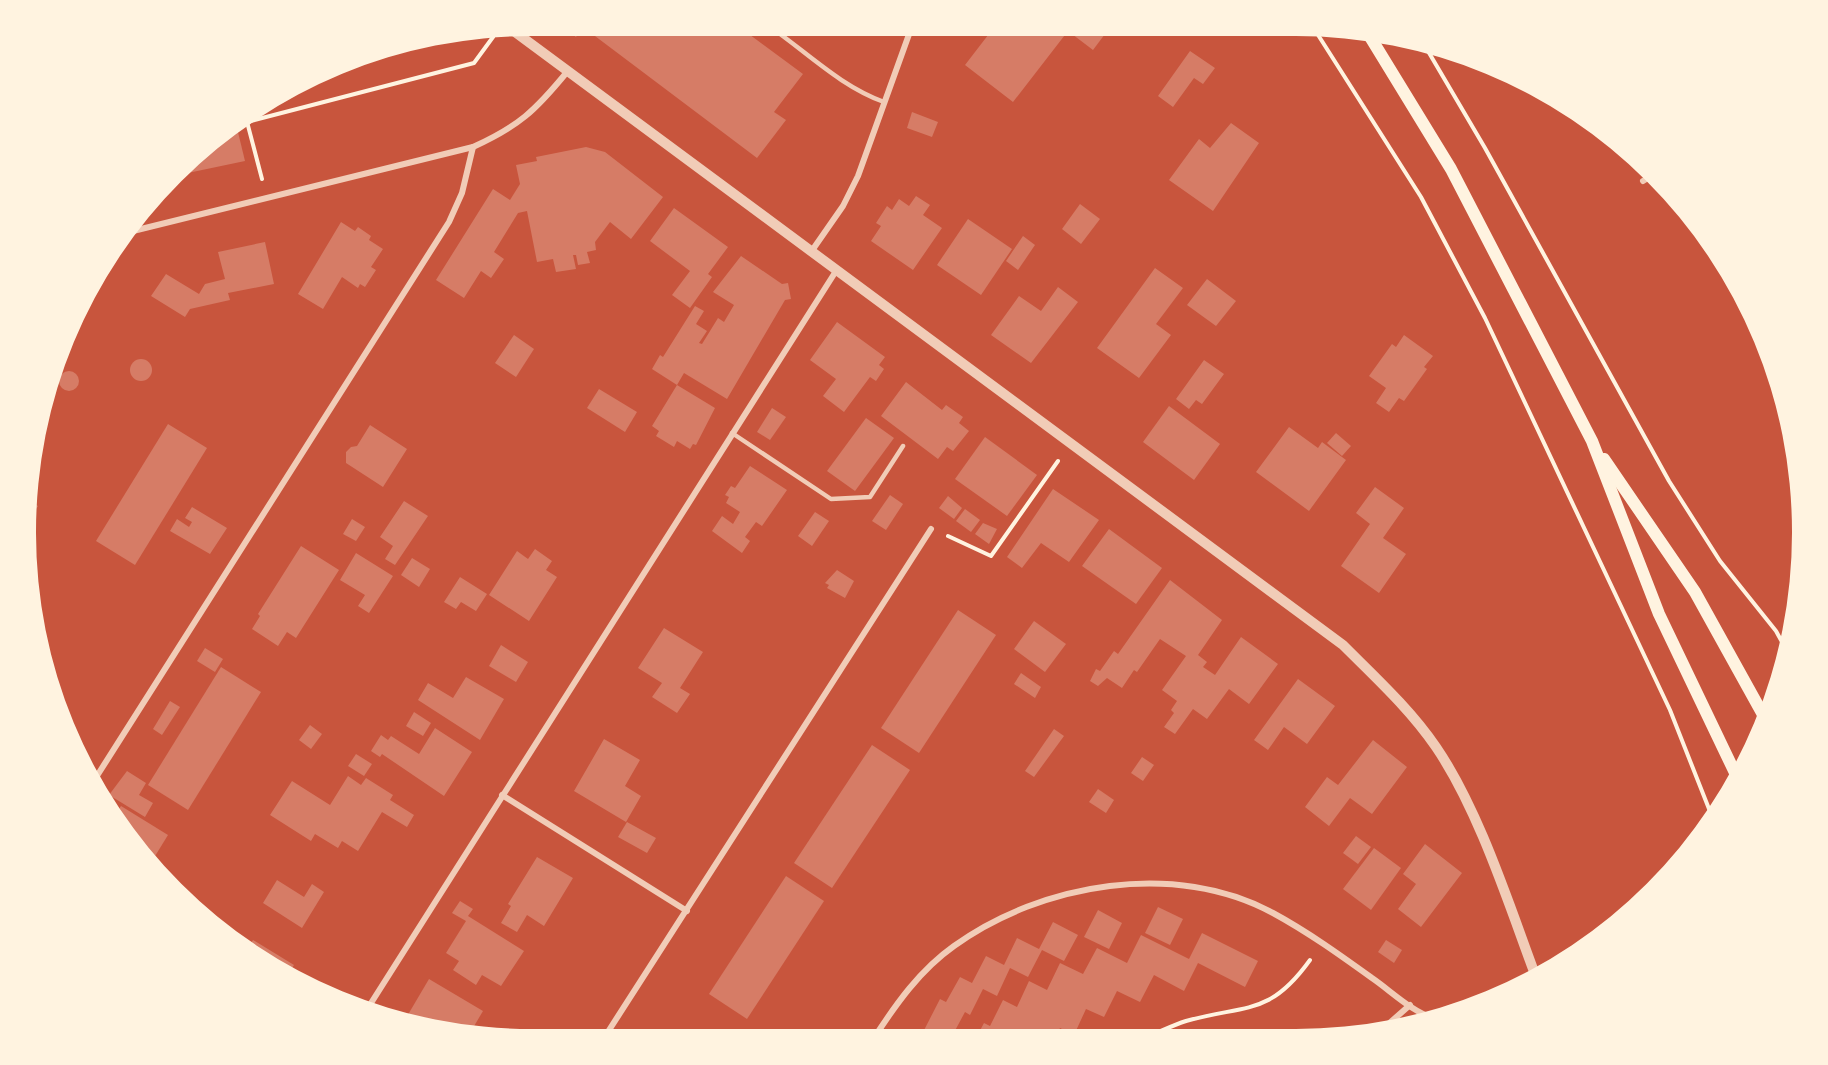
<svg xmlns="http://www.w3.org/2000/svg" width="1828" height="1065" font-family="Cabin,sans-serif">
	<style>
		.building { fill: #d67c66 }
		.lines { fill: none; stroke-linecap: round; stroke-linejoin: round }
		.path { stroke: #fff3e0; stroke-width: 4 }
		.service { stroke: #f1ccb7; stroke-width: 4.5 }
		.minor { stroke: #f1ccb7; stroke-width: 6 }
		.tertiary { stroke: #f1ccb7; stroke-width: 10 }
		.secondary { stroke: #fff3e0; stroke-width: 12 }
	</style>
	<rect width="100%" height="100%" fill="#c8553d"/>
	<g class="building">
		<path d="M561,26H738L803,74L774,112L786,120L757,158L583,27L576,37Z"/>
		<path d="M995,26H1111L1093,50L1068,31L1013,102L965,65Z"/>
		<path d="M1190,51L1215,68L1203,84L1194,78L1173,107L1158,96Z"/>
		<path d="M912,112L938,122L932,137L907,128Z"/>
		<path d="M1231,123L1259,143L1213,211L1169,180L1199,139L1210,148Z"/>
		<path d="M236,124L245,161L183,174L224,130Z"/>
		<path d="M586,147L605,152L663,197L631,239L610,222L595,242L596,250L587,252L590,263L578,265L576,255H573L576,269L556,272L553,259L537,262L527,211L518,213L494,252L504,259L491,278L481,271L464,298L436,280L493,189L510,200L520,184L516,165L537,161L536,157Z"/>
		<path d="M916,196L930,205L923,215L942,228L913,270L871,241L881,226L876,223L887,206L892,210L899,199L909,206Z"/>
		<path d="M1080,204L1100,219L1081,244L1062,229Z"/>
		<path d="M674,208L728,247L708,274L712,277L690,308L672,295L690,271L650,241Z"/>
		<path d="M968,219L1012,249L981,295L937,265Z"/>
		<path d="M341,222L355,231L358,227L371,236L369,240L383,249L371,267L376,270L365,287L360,284L358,288L342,277L323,309L298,294Z"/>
		<path d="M1023,236L1035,245L1018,270L1006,261Z"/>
		<path d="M265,242L274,284L228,293L230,300L190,309L185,317L151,296L166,274L199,294L205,284L225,279L218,252Z"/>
		<path d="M741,256L782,284L788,283L791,299L785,300L727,399L684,373L677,385L652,369L660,355L663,357L695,306L704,311L696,324L707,331L699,343L702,344L718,318L724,322L734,305L713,292Z"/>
		<path d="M1155,268L1183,288L1156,324L1171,335L1139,378L1097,348Z"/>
		<path d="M1207,279L1236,301L1216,326L1187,305Z"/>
		<path d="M1058,287L1078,302L1031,363L991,335L1019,296L1041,311Z"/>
		<path d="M837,322L885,357L879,365L884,369L876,381L870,377L844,412L823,396L836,379L810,360Z"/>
		<path d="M514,335L534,349L516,377L495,363Z"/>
		<path d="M1404,335L1433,356L1424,367L1427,369L1404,401L1399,398L1389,412L1376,403L1386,388L1369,376L1392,344L1396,347Z"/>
		<circle cx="141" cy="370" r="11"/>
		<path d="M1204,360L1224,374L1202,404L1196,400L1189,409L1176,399Z"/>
		<circle cx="69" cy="381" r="10"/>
		<path d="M906,382L942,410L946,405L963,417L959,423L969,431L953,451L947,447L938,459L881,416Z"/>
		<path d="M677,385L715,408L696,445L693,444L690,449L677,441L674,447L656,436L659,431L652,426Z"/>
		<path d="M599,389L637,412L625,432L587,408Z"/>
		<path d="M1169,406L1220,444L1194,480L1143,442Z"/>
		<path d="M772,408L786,417L770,440L757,432Z"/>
		<path d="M866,418L894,438L855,491L827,471Z"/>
		<path d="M168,424L207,448L135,565L96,541Z"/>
		<path d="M370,425L407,449L383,487L346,463V452L351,447L357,446Z"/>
		<path d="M1289,427L1318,448L1322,442L1346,460L1309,511L1256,472Z"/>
		<path d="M1336,433L1351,446L1342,456L1327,443Z"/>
		<path d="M985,437L1037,475L1007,516L955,479Z"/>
		<path d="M750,466L787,490L762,526L756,522L745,537L750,541L742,553L712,531L722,516L733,524L740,512L726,503L729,497L725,495L731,486L735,488Z"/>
		<path d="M1375,487L1404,508L1383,538L1406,554L1379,593L1341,566L1370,524L1356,513Z"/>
		<path d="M1053,489L1099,520L1069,562L1041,543L1022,568L1007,557Z"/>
		<path d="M890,495L903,504L886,530L872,521Z"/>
		<path d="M948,496L962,508L954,519L939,508Z"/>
		<path d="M404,501L428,516L395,565L385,559L393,546L380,537Z"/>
		<path d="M33,503L38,506L31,517Z"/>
		<path d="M192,507L227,528L210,554L170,531L177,519L189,527L192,522L185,518Z"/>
		<path d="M965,509L980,520L971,532L956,521Z"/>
		<path d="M815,512L829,521L812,546L798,536Z"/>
		<path d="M352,519L365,527L356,541L343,534Z"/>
		<path d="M983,523L997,529L989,544L975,534Z"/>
		<path d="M1109,529L1162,568L1136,604L1082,566Z"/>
		<path d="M301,546L339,570L296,638L287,632L278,646L252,629L260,616L258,614Z"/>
		<path d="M535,549L552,561L546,570L557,577L529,621L489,595L517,551L528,559Z"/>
		<path d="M356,553L393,576L369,613L358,606L365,595L340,580Z"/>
		<path d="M412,558L430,569L419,587L401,575Z"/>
		<path d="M837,570L854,581L845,598L827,588L829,585L825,583Z"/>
		<path d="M460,577L487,594L476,611L461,602L456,609L444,602Z"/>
		<path d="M1170,580L1222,620L1198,655L1207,662L1203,667L1215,675L1241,637L1278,664L1249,704L1229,689L1207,719L1193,709L1175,734L1164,727L1174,713L1171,710L1177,701L1162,690L1186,656L1160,639L1137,672L1134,670L1122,688L1107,678L1098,686L1090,681L1096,669L1100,671L1114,651L1118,654Z"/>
		<path d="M958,610L996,635L919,753L881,728Z"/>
		<path d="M1034,621L1066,644L1045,672L1014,649Z"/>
		<path d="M664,628L703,652L680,688L690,694L677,713L652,697L662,683L638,668Z"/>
		<path d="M501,645L528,662L516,682L489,666Z"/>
		<path d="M205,648L223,659L215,672L197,661Z"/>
		<path d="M221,667L261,692L188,810L148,785Z"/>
		<path d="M1021,673L1041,687L1035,698L1014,684Z"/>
		<path d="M466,677L504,699L480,740L418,700L428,683L453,698Z"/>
		<path d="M1298,679L1335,706L1307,744L1284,727L1268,750L1254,740Z"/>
		<path d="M170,701L180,707L162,735L153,729Z"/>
		<path d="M414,712L431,723L423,736L406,726Z"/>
		<path d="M310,725L322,734L311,749L299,740Z"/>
		<path d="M435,728L472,752L444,796L382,754L380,757L371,751L381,735L388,740L391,736L419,754Z"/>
		<path d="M1054,729L1064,736L1034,777L1025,771Z"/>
		<path d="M604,739L640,760L625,786L641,796L626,822L574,791Z"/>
		<path d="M1373,740L1407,767L1372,814L1350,798L1329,826L1305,807L1327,777L1338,785Z"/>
		<path d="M872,745L910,770L832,888L794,863Z"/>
		<path d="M356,754L372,764L364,776L348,766Z"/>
		<path d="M1142,757L1154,765L1143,781L1131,773Z"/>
		<path d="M127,771L146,783L139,795L153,803L145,817L109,795Z"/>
		<path d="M348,776L361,785L366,778L393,795L390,800L414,815L407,827L382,812L358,851L342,841L338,848L315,834L311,841L270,815L292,781L330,805Z"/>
		<path d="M1098,789L1114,800L1106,813L1089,802Z"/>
		<path d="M121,806L168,835L152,861L130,841L115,815Z"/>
		<path d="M627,822L656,838L647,853L618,837Z"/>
		<path d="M1356,836L1371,847L1358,864L1343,853Z"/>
		<path d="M1425,844L1462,873L1421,927L1398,909L1416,884L1403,874Z"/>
		<path d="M1374,848L1401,868L1371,910L1343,889Z"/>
		<path d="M537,857L573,878L544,926L527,915L517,932L501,923L511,906L508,904Z"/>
		<path d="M786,876L824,901L747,1019L709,994Z"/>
		<path d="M277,880L304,897L312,884L324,892L302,928L263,903Z"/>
		<path d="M460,901L473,909L468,916L524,951L501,986L482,975L476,985L453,970L459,961L446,953L466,921L452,913Z"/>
		<path d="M1158,907L1183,919L1170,945L1145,933Z"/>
		<path d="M1098,910L1122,923L1109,949L1084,937Z"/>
		<path d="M1053,922L1078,935L1064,961L1042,950L1028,977L1010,968L997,996L983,989L970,1015L965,1012L951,1038H920L940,999L946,1002L960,977L972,983L986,956L1004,965L1017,938L1039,949Z"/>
		<path d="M1202,933L1258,961L1245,987L1198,963L1184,991L1154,975L1140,1002L1117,991L1104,1017L1086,1009L1074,1035L1060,1028L1055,1038H976L984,1023L990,1026L1003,1000L1017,1007L1029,981L1047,990L1060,963L1083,974L1097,948L1127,963L1141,935L1189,959Z"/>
		<path d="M253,940L294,965L289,973L251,954L246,950Z"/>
		<path d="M1386,940L1402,950L1394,963L1378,952Z"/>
		<path d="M429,979L483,1011L470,1033L406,1018Z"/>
	</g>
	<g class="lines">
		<g class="path">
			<path d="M1313,27L1421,197L1485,318L1670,710L1713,819"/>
			<path d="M1425,46L1485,148L1669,481L1720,561L1776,631L1787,651"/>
			<path d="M246,118L262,179"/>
			<path d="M247,122L474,63L493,37"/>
			<path d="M948,536L991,556L1058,461"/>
			<path d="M1143,1038C1157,1033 1171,1026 1186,1021C1246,1004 1269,1017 1310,960"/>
		</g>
		<g class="service">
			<path d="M769,26C808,53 840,86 884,102"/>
			<path d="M732,433L831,499L870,497L903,446"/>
		</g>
		<g class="minor">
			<path d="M1643,181L1654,174"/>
			<path d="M129,232L473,147C519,126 535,111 567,72"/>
			<path d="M811,252L843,206L858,176L912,26"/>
			<path d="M95,779L449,222L462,193L473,147"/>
			<path d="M502,795L687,911"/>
			<path d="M366,1011L836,271"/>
			<path d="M1385,1027L1410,1005"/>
			<path d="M604,1038L931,529"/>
			<path d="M874,1038C896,1004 920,970 954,946C1041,883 1176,860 1273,913C1308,932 1340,955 1372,978C1391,991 1411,1011 1433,1018"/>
		</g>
		<path class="tertiary" d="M511,29L1343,645C1375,677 1410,709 1436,747C1479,810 1509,905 1536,977"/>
		<g class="secondary">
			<path d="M1369,35L1451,169L1592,441L1659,614L1737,777"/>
			<path d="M1604,459L1695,592L1766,720"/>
		</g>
	</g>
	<path d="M0 0H1828V1065H0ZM532 36H1296A496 496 0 0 1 1792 532V533A496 496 0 0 1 1296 1029H532A496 496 0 0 1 36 533V532A496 496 0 0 1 532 36Z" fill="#fff3e0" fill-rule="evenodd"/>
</svg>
